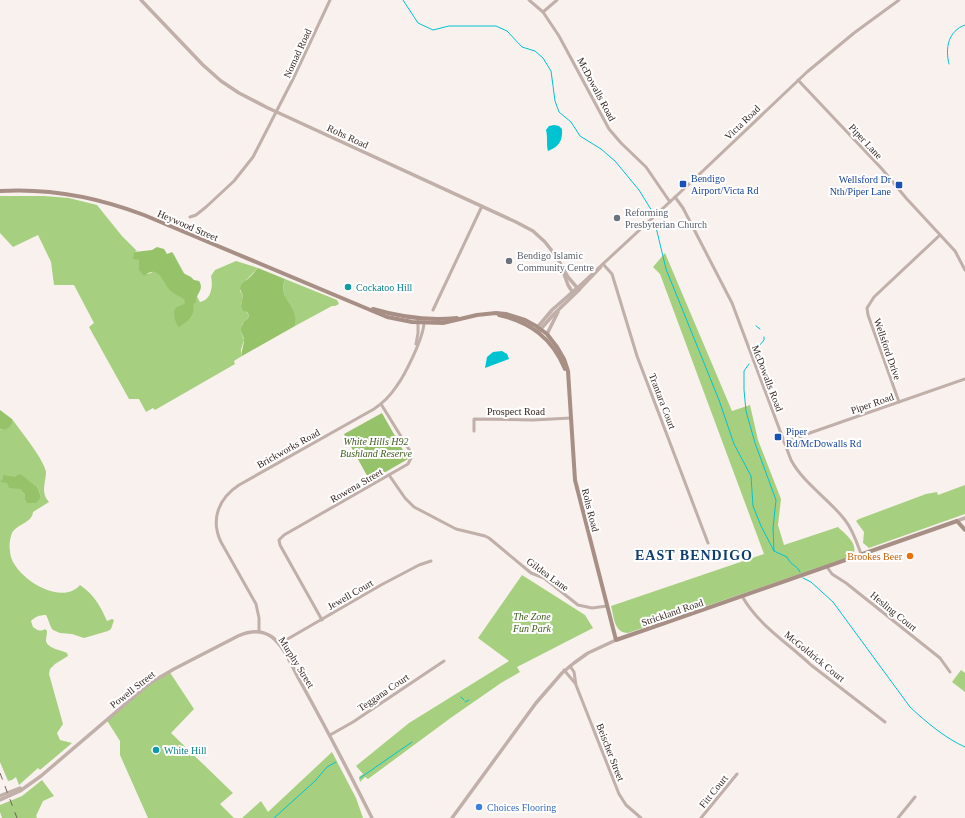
<svg xmlns="http://www.w3.org/2000/svg" width="965" height="818" font-family="Georgia,serif">
	<style>
		.green { fill: #a6d07f; fill-rule: evenodd }
		.forest { fill: #96c36a }
		.water { fill: #00c3d2 }
		.lines { fill: none; stroke-linecap: round; stroke-linejoin: round }
		.stream { stroke: #00c3d2; stroke-width: 1 }
		.minor { stroke: #c1afa9; stroke-width: 3 }
		.tertiary { stroke: #c1afa9; stroke-width: 3.5 }
		.secondary { stroke: #a88f85; stroke-width: 4 }
		.rail { stroke: #6f625e; stroke-width: 1; stroke-dasharray: 7 7; stroke-linecap: butt }
		.transit-dot { fill: #1a4fb4; stroke: #fff; stroke-width: 1.5 }
		.worship-dot { fill: #6b7280; stroke: #fff; stroke-width: 1.5 }
		.culture-dot { fill: #0f9aa8; stroke: #fff; stroke-width: 1.5 }
		.food-dot { fill: #e8710a; stroke: #fff; stroke-width: 1.5 }
		.shop-dot { fill: #3f7fe0; stroke: #fff; stroke-width: 1.5 }
		.labels { text-anchor: middle; stroke-width: 4; stroke-linejoin: round; paint-order: stroke }
		.street-label { font-size: 10px; fill: #2e1f1a; stroke: #fff }
		.transit-label { font-size: 10px; fill: #164399; stroke: #fff; text-anchor: start }
		.worship-label { font-size: 10px; fill: #5b616d; stroke: #fff; text-anchor: start }
		.culture-label { font-size: 10px; fill: #0d838f; stroke: #fff; text-anchor: start }
		.park-label { font-size: 10px; font-style: italic; fill: #405d20; stroke: #fff }
		.food-label { font-size: 10px; fill: #c56008; stroke: #fff; text-anchor: end }
		.shop-label { font-size: 10px; fill: #366cbe; stroke: #fff; text-anchor: start }
		.district-label { font-size: 14px; font-weight: bold; letter-spacing: 1px; fill: #0e3d6f; stroke: #fff }
	</style>
	<rect width="100%" height="100%" fill="#f9f1ee"/>
	<g class="green">
		<path d="M0,196H44L69,198L97,205L122,236L137,251L134,252L147,274L151,273L173,253L200,302C212,300 213,285 211,276L215,270L236,261L258,268L246,280L240,291L243,295L241,306L249,315L246,322L242,324L241,332L244,340L241,350L242,356L234,361L235,364L155,410L153,408L146,412L139,399H129L89,327L94,323L74,285H54L51,262L38,235L13,247L0,233Z"/>
		<path d="M665,253L732,411L750,405L758,440L781,499L778,525L784,545L838,527C845,534 857,542 854,553L843,559L628,633C614,633 614,617 611,606L764,554L660,274L653,267Z"/>
		<path d="M285,279L337,300L339,304L335,306H332L295,326C298,306 277,299 285,279Z"/>
		<path d="M12,419C20,430 45,461 46,472C46,482 40,493 49,502L33,512C32,523 17,524 12,533C10,538 9,545 10,551C10,575 61,608 80,585C94,595 100,605 107,621L112,619L114,620L111,629L108,631L84,638L72,634L60,633L53,630C49,625 49,620 46,615C39,615 35,617 31,621L33,627C37,630 40,632 45,629L47,631C47,634 46,639 46,641C48,649 62,650 67,653L68,656L55,664L50,669L49,674L63,724L57,733L60,740L72,743L40,770L38,768L19,785L16,777L12,780L8,781L0,762V429L2,430L12,424ZM14,477L37,486L41,497L27,502L25,500V495L20,489Z"/>
		<path d="M965,485V514L869,548L863,543L864,532L856,521L859,519L926,494L937,492L938,495Z"/>
		<path d="M522,575L585,615L593,628L517,667L520,672L501,683L452,717L368,779L365,777L360,782L359,777L363,774L356,766L409,723L509,661L478,638Z"/>
		<path d="M961,670L965,673V692L952,682Z"/>
		<path d="M169,671L194,709L171,733L233,793L220,804L234,818H148L120,755V741L106,719L150,683Z"/>
		<path d="M332,752L356,798L363,818H242L261,801L268,812Z"/>
		<path d="M42,780L54,796L43,801L36,816L37,818H2L0,812V805L22,796Z"/>
	</g>
	<g class="forest">
		<path d="M157,247L164,249L167,254L172,252L183,273L191,277L194,280L199,281C205,290 195,294 196,303H194C193,307 194,310 193,313C191,319 184,324 179,327C175,324 172,310 176,308C178,305 182,306 185,303L184,299C179,296 172,293 168,288C162,280 158,264 144,276L139,270V260L133,259L134,252L152,250Z"/>
		<path d="M258,268L285,279C277,300 299,304 295,326L242,356C241,350 244,346 244,340C244,336 240,333 241,328C242,322 248,321 249,315L247,312L243,311L241,306L243,295C236,285 244,283 251,276C253,274 255,271 258,268Z"/>
		<path d="M0,410L12,419V424C9,428 5,431 0,429Z"/>
		<path d="M382,413L408,459L370,481L344,434Z"/>
		<path d="M19,474C27,477 30,484 37,486L41,497L36,503H27L25,500V495L20,489L9,488L7,483L0,482L3,479V475L15,477Z"/>
	</g>
	<g class="water">
		<path d="M554,125L559,126L562,129C563,140 559,147 548,151C546,145 548,137 546,130L549,126Z"/>
		<path d="M502,351L507,354L509,359L485,368L487,357L493,352Z"/>
	</g>
	<g class="lines">
		<g class="stream">
			<path d="M403,0L418,23L433,30L449,26H496L507,31L522,47L535,51L543,58L551,71L555,101L559,112L571,122L580,136L601,149L615,161L639,190L652,211"/>
			<path d="M949,64C945,48 948,31 965,25"/>
			<path d="M655,223L666,269L719,400L734,444L751,476L753,506L761,526L774,551"/>
			<path d="M756,326L760,329"/>
			<path d="M755,355L759,346L764,340V337"/>
			<path d="M749,364L744,371V390L746,411L755,443L776,500L773,528L774,551L787,557C791,566 797,565 800,572"/>
			<path d="M803,578L811,582L833,602L910,707C926,722 945,738 965,747"/>
			<path d="M461,697L464,700"/>
			<path d="M465,702L469,700"/>
			<path d="M360,778L412,742"/>
			<path d="M274,818L315,781L327,767L336,762"/>
		</g>
		<g class="minor">
			<path d="M529,0L543,12L559,36L609,129L621,143L646,167L670,202"/>
			<path d="M543,12L557,0"/>
			<path d="M798,80L882,169L906,198L955,251L965,270"/>
			<path d="M675,197L683,208L732,303L791,460C804,484 829,499 845,520C853,530 857,543 861,554"/>
			<path d="M190,217L196,215L206,207L234,181L253,157L293,79L330,0"/>
			<path d="M603,264L612,274L637,356L708,543"/>
			<path d="M577,288L687,186L807,72L854,33L899,0"/>
			<path d="M579,290L601,267"/>
			<path d="M433,310L482,206"/>
			<path d="M416,344L418,333V319"/>
			<path d="M899,402L868,315L867,308L874,297L940,235"/>
			<path d="M474,431V419L533,420L571,418"/>
			<path d="M784,442L965,379"/>
			<path d="M389,475L405,498L414,507L456,529L485,536L489,538L531,573L544,578L578,605L592,608L607,606"/>
			<path d="M827,567L832,574L846,583L940,658L950,672"/>
			<path d="M742,596C758,625 788,643 811,665L885,722"/>
			<path d="M322,620L280,545L279,540L284,535L408,464L411,458L410,451L381,404"/>
			<path d="M259,632V618L256,604L221,542C210,519 219,498 239,485L374,409C383,403 390,396 396,387C405,375 424,337 424,322"/>
			<path d="M279,644L381,585L419,565L431,561"/>
			<path d="M570,666L574,672L576,685L619,794L626,805L641,818"/>
			<path d="M564,670L575,683"/>
			<path d="M330,735L353,722L444,661"/>
			<path d="M701,818L737,774"/>
			<path d="M898,818L915,797"/>
		</g>
		<g class="tertiary">
			<path d="M141,0L203,65L221,81L239,93L268,108L516,222L533,231L545,242L556,256L568,277L579,290L554,314L539,331"/>
			<path d="M564,274L568,285L573,293"/>
			<path d="M536,329L552,310L577,288"/>
			<path d="M547,334L558,312"/>
			<path d="M957,521L965,518"/>
			<path d="M0,796L20,788"/>
			<path d="M0,800L20,791L41,776L150,683L174,669L238,636C249,631 261,629 272,637C285,647 292,667 300,681C325,726 349,772 372,818"/>
			<path d="M452,818L536,703L562,673L574,663L588,653L616,640"/>
		</g>
		<g class="secondary">
			<path d="M0,191C49,188 97,197 144,215L387,317L412,322L443,323L477,315L496,313L506,314L525,320L536,326L547,334L557,347L564,359L568,371L575,480L616,640L957,521L965,530"/>
			<path d="M373,309C400,317 428,321 457,318"/>
			<path d="M499,315C530,322 552,338 565,369"/>
		</g>
		<path class="rail" d="M0,773L17,818"/>
	</g>
	<g class="transit-dot">
		<rect x="679" y="180" width="8" height="8" rx="2"/>
		<rect x="895" y="181" width="8" height="8" rx="2"/>
		<rect x="774" y="433" width="8" height="8" rx="2"/>
	</g>
	<g class="worship-dot">
		<circle cx="617" cy="218" r="4"/>
		<circle cx="509" cy="261" r="4"/>
	</g>
	<g class="culture-dot">
		<circle cx="348" cy="287" r="4"/>
		<circle cx="156" cy="750" r="4"/>
	</g>
	<circle class="food-dot" cx="910" cy="556" r="4"/>
	<circle class="shop-dot" cx="479" cy="807" r="4"/>
	<g class="labels">
		<g class="street-label">
			<text transform="translate(297 53) rotate(-65)" y="4">Nomad Road</text>
			<text transform="translate(597 89) rotate(62)" y="4">McDowalls Road</text>
			<text transform="translate(742 122) rotate(-44)" y="4">Victa Road</text>
			<text transform="translate(348 136) rotate(25)" y="4">Rohs Road</text>
			<text transform="translate(866 141) rotate(47)" y="4">Piper Lane</text>
			<text transform="translate(188 225) rotate(23)" y="4">Heywood Street</text>
			<text transform="translate(888 349) rotate(71)" y="4">Wellsford Drive</text>
			<text transform="translate(768 378) rotate(69)" y="4">McDowalls Road</text>
			<text transform="translate(663 401) rotate(69)" y="4">Trantara Court</text>
			<text transform="translate(872 403) rotate(-19)" y="4">Piper Road</text>
			<text x="516" y="415">Prospect Road</text>
			<text transform="translate(288 448) rotate(-29)" y="4">Brickworks Road</text>
			<text transform="translate(356 485) rotate(-30)" y="4">Rowena Street</text>
			<text transform="translate(591 510) rotate(76)" y="4">Rohs Road</text>
			<text transform="translate(548 574) rotate(36)" y="4">Gildea Lane</text>
			<text transform="translate(350 594) rotate(-30)" y="4">Jewell Court</text>
			<text transform="translate(894 611) rotate(39)" y="4">Hesling Court</text>
			<text transform="translate(672 612) rotate(-19)" y="4">Strickland Road</text>
			<text transform="translate(815 656) rotate(39)" y="4">McGoldrick Court</text>
			<text transform="translate(297 662) rotate(58)" y="4">Murphy Street</text>
			<text transform="translate(132 689) rotate(-38)" y="4">Powell Street</text>
			<text transform="translate(383 692) rotate(-34)" y="4">Teggana Court</text>
			<text transform="translate(611 752) rotate(69)" y="4">Beischer Street</text>
			<text transform="translate(713 791) rotate(-51)" y="4">Fitt Court</text>
		</g>
		<g class="transit-label">
			<text x="691" y="182">Bendigo<tspan x="691" dy="12">Airport/Victa Rd</tspan></text>
			<text x="891" y="183" text-anchor="end">Wellsford Dr<tspan x="891" dy="12">Nth/Piper Lane</tspan></text>
			<text x="786" y="435">Piper<tspan x="786" dy="12">Rd/McDowalls Rd</tspan></text>
		</g>
		<g class="worship-label">
			<text x="625" y="216">Reforming<tspan x="625" dy="12">Presbyterian Church</tspan></text>
			<text x="517" y="259">Bendigo Islamic<tspan x="517" dy="12">Community Centre</tspan></text>
		</g>
		<g class="culture-label">
			<text x="356" y="291">Cockatoo Hill</text>
			<text x="164" y="754">White Hill</text>
		</g>
		<g class="park-label">
			<text x="376" y="445">White Hills H92<tspan x="376" dy="12">Bushland Reserve</tspan></text>
			<text x="532" y="620">The Zone<tspan x="532" dy="12">Fun Park</tspan></text>
		</g>
		<g class="food-label">
			<text x="902" y="560">Brookes Beer</text>
		</g>
		<g class="shop-label">
			<text x="487" y="811">Choices Flooring</text>
		</g>
		<g class="district-label">
			<text x="694" y="560">EAST BENDIGO</text>
		</g>
	</g>
</svg>
